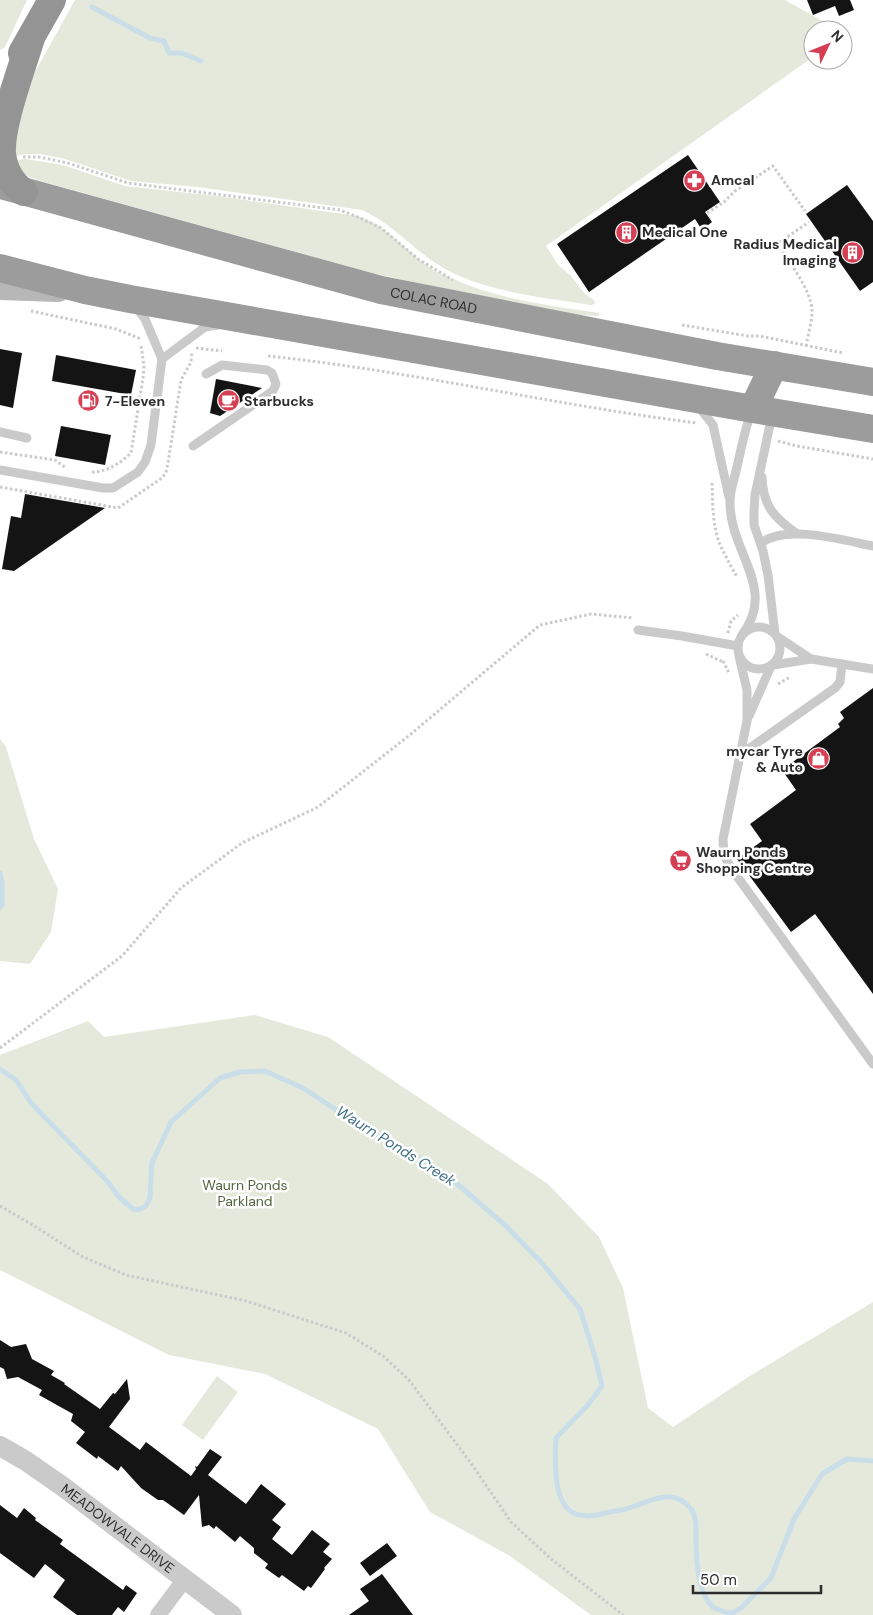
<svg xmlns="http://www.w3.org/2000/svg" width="873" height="1615" font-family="'DM Sans',sans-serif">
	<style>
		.green { fill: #e4e9dc }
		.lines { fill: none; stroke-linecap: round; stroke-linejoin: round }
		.stream { stroke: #c9dee8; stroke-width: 5 }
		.building { fill: #141414 }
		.path { stroke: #cacaca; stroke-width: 3; stroke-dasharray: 2.5 2.5; stroke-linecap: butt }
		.service { stroke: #cacaca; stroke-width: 9 }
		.minor { stroke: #cacaca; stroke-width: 16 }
		.tertiary { stroke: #cacaca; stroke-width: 20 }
		.secondary { stroke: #b7b7b7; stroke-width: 24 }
		.trunk { stroke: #9c9c9c; stroke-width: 28 }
		.motorway { stroke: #949494; stroke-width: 28 }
		.labels { text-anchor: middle; stroke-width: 5; stroke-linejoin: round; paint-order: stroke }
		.poi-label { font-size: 14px; font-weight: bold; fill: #2d2d2d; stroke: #fff; text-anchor: start }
		.street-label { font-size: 14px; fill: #2d2d2d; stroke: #fff }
		.park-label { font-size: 14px; fill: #53653f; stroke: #fff }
		.water-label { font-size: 15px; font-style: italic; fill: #437288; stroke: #fff }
	</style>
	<rect width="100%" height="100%" fill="#fff"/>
	<g class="green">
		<path d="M0,0H27L5,47L0,50Z"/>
		<path d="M75,0H785L839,30H813V57L546,246L559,266L570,275L585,294L594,300L595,304L591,305C542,297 480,292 437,264C411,247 391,223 362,210L198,187L131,181L65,159L40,154H25L12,157L25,90Z"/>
		<path d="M26,159L63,165L125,186L217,196L357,216C388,225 409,255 435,271C441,274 447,276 453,279C500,300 548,305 599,313V316L557,314L376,274L37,180C26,176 18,173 16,160Z"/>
		<path d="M0,739L6,747L34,839L58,889L51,932L30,964L0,961Z"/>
		<path d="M255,1015L328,1037L548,1184L599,1237L623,1288L648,1408L673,1427L748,1377L873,1302V1615H591L510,1556L430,1512L378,1429L265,1374L169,1355L0,1270V1055L88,1021L104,1037Z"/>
		<path d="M217,1376L238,1392L203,1440L182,1425Z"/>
	</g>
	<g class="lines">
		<g class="stream">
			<path d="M92,7L150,38L164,41L169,53H182L201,61"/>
			<path d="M0,873L2,883V905L0,907"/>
			<path d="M0,1069L16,1080L31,1103L107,1181L119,1197L133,1209L138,1210L146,1206L150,1198L152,1163L171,1122L220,1078L240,1072L265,1071L303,1088L350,1119L422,1160L449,1177L505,1225L541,1262L580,1309L595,1357L602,1386L587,1406L556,1438C555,1459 552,1506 576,1514C587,1518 599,1515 610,1512C617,1511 625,1510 632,1507C653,1500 673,1487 691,1509C697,1517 696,1529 696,1538C696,1558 697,1593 713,1607C717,1610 726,1612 731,1614L741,1608L771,1578L794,1519L822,1474L847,1459L873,1461"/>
		</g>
	</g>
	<g class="building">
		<path d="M807,0H850L854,10L839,16L835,6L813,15Z"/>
		<path d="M688,155L720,202L705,212L712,222L702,230L695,219L589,292L557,244Z"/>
		<path d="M847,185L873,221V282L860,291L806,214Z"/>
		<path d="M0,349L22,353L13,408L0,405Z"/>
		<path d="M56,355L136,370L131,395L52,381Z"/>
		<path d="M216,379L262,388L220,416L210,413Z"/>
		<path d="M61,426L111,435L105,465L55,456Z"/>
		<path d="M25,494L105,508L14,571L2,569L11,516L21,518Z"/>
		<path d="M873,688V994L815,914L791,932L737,859L762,841L750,824L796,790L782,770L840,727L838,724L844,718L840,712Z"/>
		<path d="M0,1340L11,1347L26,1344L32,1359L54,1371L51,1375L65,1383L64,1384L100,1409L113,1393L115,1394L127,1379L130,1399L109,1427L140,1450L146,1442L191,1476L196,1469L195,1466L197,1467L210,1449L222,1457L208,1475L246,1504L261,1484L286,1504L272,1520L281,1527L272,1539L292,1555L312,1530L330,1544L323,1552L332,1559L324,1568L325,1569L311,1588L308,1586L304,1591L282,1575L279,1578L265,1568L268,1564L254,1553V1548L240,1536L235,1542L216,1526L214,1529L209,1525L202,1527L199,1495L184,1515L163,1500H158L141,1488L121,1466L118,1471L98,1456L97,1459L76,1443L85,1432L71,1421L73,1414L39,1395L42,1390L18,1377L7,1379L4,1369L0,1367Z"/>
		<path d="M0,1505L17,1518L24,1508L36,1518L35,1520L63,1540L60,1544L123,1590L126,1585L137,1593L124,1612L118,1607L112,1615H77L53,1597L65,1580L45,1564L34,1578L0,1553Z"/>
		<path d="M387,1543L397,1556L370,1576L360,1563Z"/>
		<path d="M382,1574L413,1615H349L369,1601L360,1589Z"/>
	</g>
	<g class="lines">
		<g class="path">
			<path d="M23,157H39L68,163L128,183L340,210L360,218L381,228L418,259L453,280"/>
			<path d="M707,213L724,202L735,191L773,166L805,211"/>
			<path d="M31,311L116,329L141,339"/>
			<path d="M682,325L748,336H760L843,353"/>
			<path d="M806,346C808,335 812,322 812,311C812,291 788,260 777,244L809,222"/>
			<path d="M196,348L222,351"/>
			<path d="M268,356C412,371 553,405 697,423"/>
			<path d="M778,441L797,446L873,459"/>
			<path d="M0,452L55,460L66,468"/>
			<path d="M92,472C108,472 120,463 131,453L143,378L144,366L141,345"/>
			<path d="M712,483C713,503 712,523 719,542C724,554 731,566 737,577"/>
			<path d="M0,487L118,508L162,478L166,472L168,463L181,380L191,362L192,351"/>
			<path d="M728,633L731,621L738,615"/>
			<path d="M706,654L723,662"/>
			<path d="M723,661L729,673"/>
			<path d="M778,684L790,677"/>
			<path d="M0,1048L122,956L181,888L242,843L318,807L411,734L540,625L591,614L633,618"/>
			<path d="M0,1206L36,1227L83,1257L126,1275L246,1301L346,1333L383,1356L409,1380L473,1466L511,1522L550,1558L623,1615"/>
		</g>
		<g class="service">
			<path d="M162,359L205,327L218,325"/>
			<path d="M699,407L713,425L729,497"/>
			<path d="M772,415L755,495L754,511V525L763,551L768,575L775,634"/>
			<path d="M0,432L27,438"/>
			<path d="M193,446L273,391L276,384L272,373L267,370L222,365L206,374"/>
			<path d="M0,470L103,488H113L138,472L145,462L151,445L162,359L145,319L136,307"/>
			<path d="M762,477C763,505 773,517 796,533"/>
			<path d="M761,543C786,524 843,540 873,546"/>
			<circle cx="759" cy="648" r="21"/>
			<path d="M638,630L682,636L738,646"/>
			<path d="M742,635C778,588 729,552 730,501C730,491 734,480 736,471C741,451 744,430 752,411"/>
			<path d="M778,637L811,659"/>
			<path d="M739,656L747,690V721L723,839L724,855L731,868L873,1064"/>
			<path d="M773,665L811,659L873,669"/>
			<path d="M749,716L771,666"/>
			<path d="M740,755L835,688L840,682L842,664"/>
		</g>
		<path class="minor" d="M158,1615L185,1579"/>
		<path class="tertiary" id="s1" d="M0,1446L26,1461L62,1486L232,1615"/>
		<path class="secondary" d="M0,288L58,290"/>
		<g class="trunk">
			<path id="s2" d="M1,185L381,290L717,356L873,382"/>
			<path d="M0,268L85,290L130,299L753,409L873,429"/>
			<path d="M753,409L774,365"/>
		</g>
		<g class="motorway">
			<path d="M22,53L52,0"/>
			<path d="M24,192C11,183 4,170 2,154C0,125 22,68 31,38"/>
		</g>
	</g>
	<defs>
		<symbol id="pharmacy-disc" viewBox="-11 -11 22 22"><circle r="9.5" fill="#d53e53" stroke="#fff"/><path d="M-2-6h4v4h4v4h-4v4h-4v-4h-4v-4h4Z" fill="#fff"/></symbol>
		<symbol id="building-disc" viewBox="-11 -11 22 22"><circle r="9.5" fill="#d53e53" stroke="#fff"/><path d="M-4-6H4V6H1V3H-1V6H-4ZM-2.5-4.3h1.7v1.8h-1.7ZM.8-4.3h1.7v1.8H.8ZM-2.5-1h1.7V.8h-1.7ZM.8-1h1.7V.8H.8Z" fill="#fff"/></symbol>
		<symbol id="fuel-disc" viewBox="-11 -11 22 22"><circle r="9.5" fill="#d53e53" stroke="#fff"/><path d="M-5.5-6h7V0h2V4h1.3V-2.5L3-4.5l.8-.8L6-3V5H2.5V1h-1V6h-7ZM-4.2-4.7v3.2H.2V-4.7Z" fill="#fff"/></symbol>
		<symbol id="cafe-disc" viewBox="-11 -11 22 22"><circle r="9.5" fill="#d53e53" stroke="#fff"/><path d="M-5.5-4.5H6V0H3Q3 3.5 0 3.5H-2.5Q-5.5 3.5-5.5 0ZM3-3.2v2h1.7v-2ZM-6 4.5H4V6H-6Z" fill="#fff"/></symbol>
		<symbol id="shop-disc" viewBox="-11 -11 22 22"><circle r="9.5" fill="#d53e53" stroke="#fff"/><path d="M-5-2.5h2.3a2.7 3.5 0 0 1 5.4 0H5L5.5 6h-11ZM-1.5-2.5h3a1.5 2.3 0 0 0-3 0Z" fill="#fff"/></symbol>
		<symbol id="supermarket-disc" viewBox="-11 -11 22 22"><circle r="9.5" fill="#d53e53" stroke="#fff"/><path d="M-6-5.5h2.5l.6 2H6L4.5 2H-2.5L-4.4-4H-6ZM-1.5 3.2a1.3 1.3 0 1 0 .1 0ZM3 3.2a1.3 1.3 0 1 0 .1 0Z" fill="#fff"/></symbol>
	</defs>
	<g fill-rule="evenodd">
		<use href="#pharmacy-disc" x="682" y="168" width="25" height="25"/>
		<use href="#building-disc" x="614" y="220" width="25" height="25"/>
		<use href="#building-disc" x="840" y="240" width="25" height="25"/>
		<use href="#fuel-disc" x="76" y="388" width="25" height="25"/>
		<use href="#cafe-disc" x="216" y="388" width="25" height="25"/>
		<use href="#shop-disc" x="806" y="746" width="25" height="25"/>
		<use href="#supermarket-disc" x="668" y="848" width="25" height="25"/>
	</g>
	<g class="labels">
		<g class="poi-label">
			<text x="711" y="185">Amcal</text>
			<text x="642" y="237">Medical One</text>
			<text x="837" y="249" text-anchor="end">Radius Medical<tspan x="837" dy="16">Imaging</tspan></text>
			<text x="105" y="406">7-Eleven</text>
			<text x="244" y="406">Starbucks</text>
			<text x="803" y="756" text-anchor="end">mycar Tyre<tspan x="803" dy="16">&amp; Auto</tspan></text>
			<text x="696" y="857">Waurn Ponds<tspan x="696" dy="16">Shopping Centre</tspan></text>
		</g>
		<g class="street-label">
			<text dy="5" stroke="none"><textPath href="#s2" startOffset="448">COLAC ROAD</textPath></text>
			<text dy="5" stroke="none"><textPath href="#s1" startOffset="144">MEADOWVALE DRIVE</textPath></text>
		</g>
		<g class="park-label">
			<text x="245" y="1190">Waurn Ponds<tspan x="245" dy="16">Parkland</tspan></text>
		</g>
		<g class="water-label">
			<text transform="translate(396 1146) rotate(32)" y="5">Waurn Ponds Creek</text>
		</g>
	</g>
	<g transform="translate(828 45) rotate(47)"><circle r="24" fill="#ffffff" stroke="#ababab"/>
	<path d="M0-4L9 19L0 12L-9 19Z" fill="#d53e53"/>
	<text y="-8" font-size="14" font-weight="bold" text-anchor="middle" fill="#2d2d2d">N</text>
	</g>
	<path d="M693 1585v8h128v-8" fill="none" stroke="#2d2d2d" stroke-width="2.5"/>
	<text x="700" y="1585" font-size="15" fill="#2d2d2d" stroke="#ffffff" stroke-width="4" paint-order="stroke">50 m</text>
</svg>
